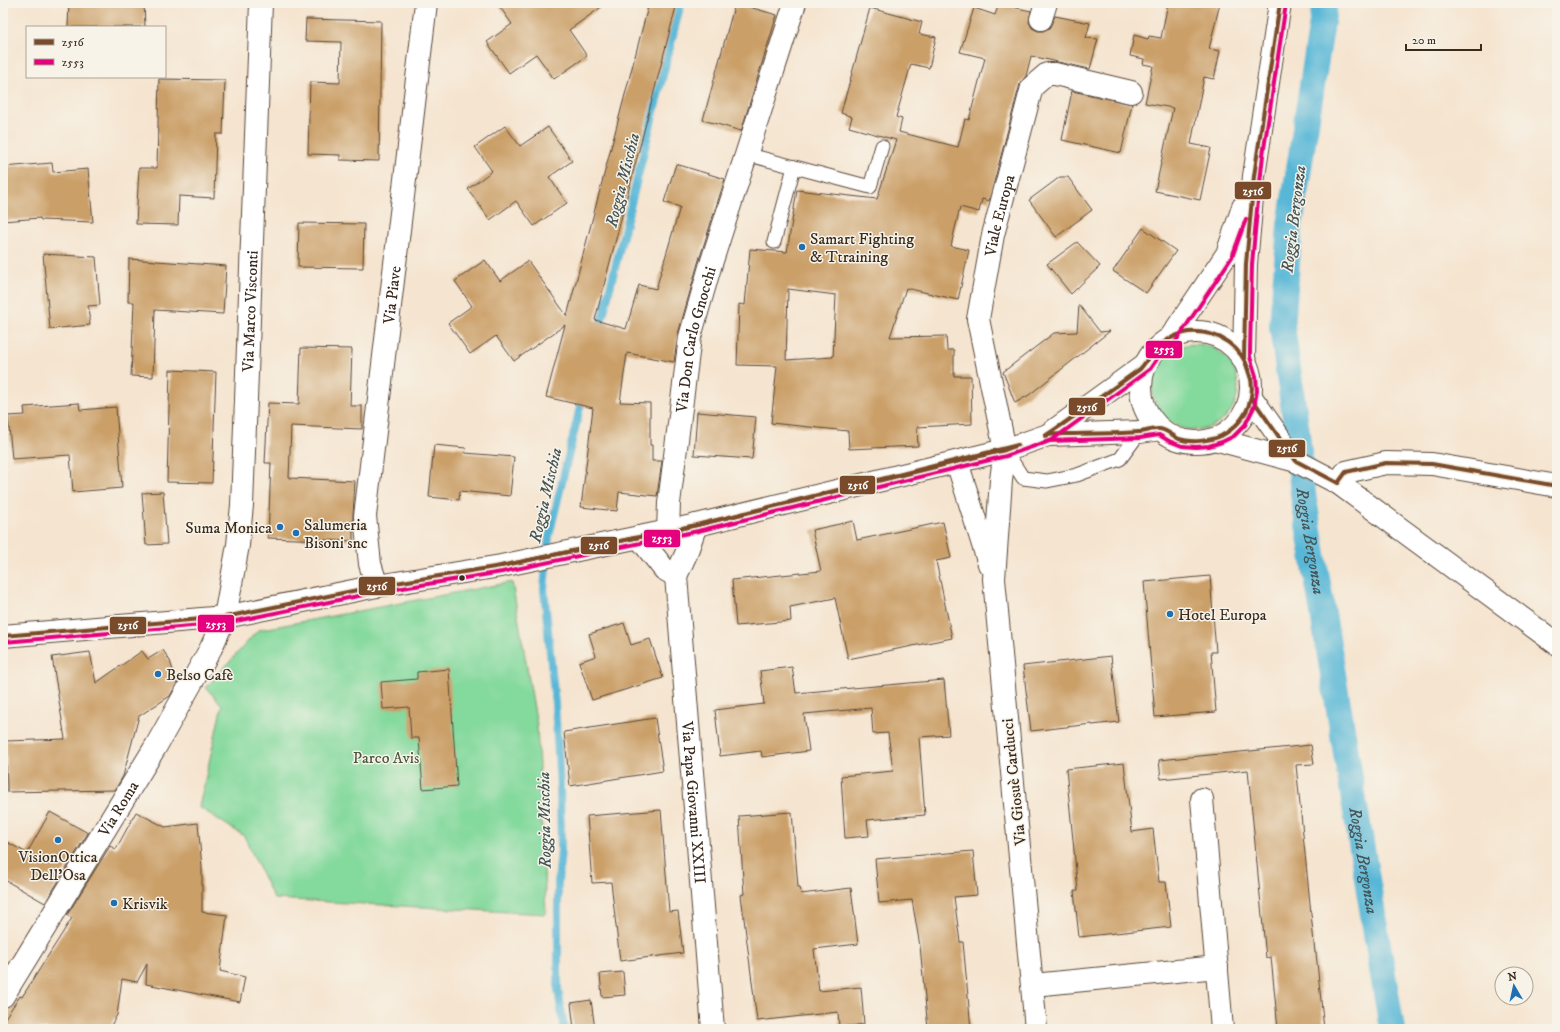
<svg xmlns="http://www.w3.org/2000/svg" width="1560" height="1032" font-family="'IM FELL DW Pica',serif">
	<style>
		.green { fill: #84d99d; stroke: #60825e }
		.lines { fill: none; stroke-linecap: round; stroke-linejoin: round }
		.stream { stroke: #58b7d7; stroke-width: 8 }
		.canal { stroke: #58b7d7; stroke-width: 26 }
		.building { fill: #ca9f67; fill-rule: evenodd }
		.service-casing { stroke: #574639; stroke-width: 15 }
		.minor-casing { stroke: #574639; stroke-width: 24 }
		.tertiary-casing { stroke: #574639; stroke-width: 24 }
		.service { stroke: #fff; stroke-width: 13 }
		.minor { stroke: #fff; stroke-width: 22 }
		.tertiary { stroke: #fff; stroke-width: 22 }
		.bus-1-casing { stroke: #f7f3e8; stroke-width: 7 }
		.bus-2-casing { stroke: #f7f3e8; stroke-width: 7 }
		.bus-1 { stroke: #7a4b2a; stroke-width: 4 }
		.bus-2 { stroke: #e5007d; stroke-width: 4 }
		.poi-dot { fill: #1f6fb2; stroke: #f7f3e8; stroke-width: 1.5 }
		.bus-dot { fill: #3b2a1e; stroke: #f7f3e8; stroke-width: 1.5 }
		.labels { text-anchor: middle; stroke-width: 3; stroke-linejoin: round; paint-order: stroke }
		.street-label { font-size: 16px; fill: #3b2a1e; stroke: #f7f3e8 }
		.poi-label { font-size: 16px; fill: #3b2a1e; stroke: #f7f3e8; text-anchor: start }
		.park-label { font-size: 16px; fill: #4d563e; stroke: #f7f3e8 }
		.water-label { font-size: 17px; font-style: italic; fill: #445456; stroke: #f7f3e8 }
		.line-badge { stroke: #f7f3e8; stroke-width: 1.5 }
		.badge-label { font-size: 11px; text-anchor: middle; font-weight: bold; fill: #fff }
	</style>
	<rect width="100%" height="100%" fill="#f7f3e8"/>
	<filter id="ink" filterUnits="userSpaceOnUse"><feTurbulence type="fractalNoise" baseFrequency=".025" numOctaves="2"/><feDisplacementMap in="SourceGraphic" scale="8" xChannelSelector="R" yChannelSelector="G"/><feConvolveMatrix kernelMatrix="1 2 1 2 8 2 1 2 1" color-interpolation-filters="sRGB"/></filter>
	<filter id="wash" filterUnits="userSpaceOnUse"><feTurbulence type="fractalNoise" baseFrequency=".012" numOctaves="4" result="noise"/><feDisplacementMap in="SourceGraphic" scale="16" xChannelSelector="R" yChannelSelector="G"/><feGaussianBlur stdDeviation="0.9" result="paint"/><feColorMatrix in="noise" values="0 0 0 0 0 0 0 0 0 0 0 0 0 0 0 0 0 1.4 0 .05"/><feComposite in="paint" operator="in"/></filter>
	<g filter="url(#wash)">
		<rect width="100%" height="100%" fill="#f5e4cf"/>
		<g class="green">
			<circle cx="1195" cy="387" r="43"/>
			<path d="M512,582L537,725L546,914L274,899L244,836L199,807L222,705L206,688L258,630Z"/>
		</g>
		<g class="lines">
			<g class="stream">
				<path d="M599,332L681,3"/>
				<path d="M564,1029L558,989V882L561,850L560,787L555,704L544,589L549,536L583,395"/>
			</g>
			<path class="canal" id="s1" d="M1325,3L1290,225L1282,326L1297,432L1303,494L1392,1029"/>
		</g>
		<g id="blocks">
			<g class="building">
				<path d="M69,3H144L145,27H68Z"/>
				<path d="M497,3H607L569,30L587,56L554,79L536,54L509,73L487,42L512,24Z"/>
				<path d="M649,3H677L595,320L626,329L639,285L656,289L680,207L664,202L676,164L725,179L698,263L678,334L674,362L627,353L620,402L650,403V445H652V461H662L657,496L619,492L617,511L581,507L593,408L546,397L565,325L514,361L496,336L470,354L448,323L472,306L455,281L485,260L500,281L528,261L567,316Z"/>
				<path d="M735,3L777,15L741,131L703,120Z"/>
				<path d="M1168,3H1220L1209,49L1220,51L1214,79L1204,77L1191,144L1211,148L1200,200L1155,191L1173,108L1145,103L1153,66L1143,64L1144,59L1130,56L1134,35L1148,39L1149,36L1161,38Z"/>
				<path d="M999,4L1031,11L1029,22L1032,28L1038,31H1043L1049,28L1055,16L1090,23L1086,38L1098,39L1090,69L1031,56L1026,76L1020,84L989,201L982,199L979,212L960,207L951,246L969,250L958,300L906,288L890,337L946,336L947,350H954V376H971L972,424L917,427L918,446L849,449L848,431L771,423L777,366L737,365L739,304L745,305L750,249L787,252L797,190L877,199L896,140L849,127L852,117L841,113L870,8L922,22L919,34L936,37L929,68L911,64L896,117L902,119L899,132L958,147L965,119L969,120L985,58L960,52L974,8L995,15ZM788,289L836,295L833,357L786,360Z"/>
				<path d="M306,19L381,21L379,161L340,160V155L308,154L310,82L340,83L341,42L305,41Z"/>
				<path d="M159,79L225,80L223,134H216L214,198L179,196L178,225L136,224L139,168H157Z"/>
				<path d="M1072,91L1132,104L1121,153L1062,140Z"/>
				<path d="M505,126L520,146L548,127L572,161L549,177L567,203L534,226L516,201L490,220L468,189L492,171L475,147Z"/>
				<path d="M52,163L53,172L88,169L93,222L41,220L40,218L3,221V167Z"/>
				<path d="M1060,177H1068L1092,210L1056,237L1029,200Z"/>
				<path d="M299,223L364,224L363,268L298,267Z"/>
				<path d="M1143,228L1176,251L1146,293L1113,271Z"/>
				<path d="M1077,242L1100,266L1071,294L1047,264Z"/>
				<path d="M43,254L96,257L100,305L88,306L90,325L50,329Z"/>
				<path d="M129,259L226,266L223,314L155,310L153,377L131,376L134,302H128Z"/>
				<path d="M1079,305L1100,332L1110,331L1029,395L1015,403L1003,372L1054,333L1077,332Z"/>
				<path d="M301,348L352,349L350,406H362V429L291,426L289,478L355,481L353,515V541L268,538L271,463H265L268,403L299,404Z"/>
				<path d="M170,370L216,372L212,483L167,482Z"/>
				<path d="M79,403L80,410L116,407L122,488L73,492L70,455L12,459L8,416L25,415L24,407Z"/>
				<path d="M697,412L756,417L752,459L694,455Z"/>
				<path d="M434,445L466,448L465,453L514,457L510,496L460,491L459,500L429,497Z"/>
				<path d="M163,492L167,544L146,545L142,493Z"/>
				<path d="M853,521L857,540L943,522L951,558L936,561L952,638L848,659L835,598L790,607L791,621L736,626L732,580L821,571L812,530Z"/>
				<path d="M1210,576L1216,652H1211L1216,712L1155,717L1144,582Z"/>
				<path d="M624,623L631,645L650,639L663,678L592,700L579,662L596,656L589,634Z"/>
				<path d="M163,650L170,661L177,683L170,696L139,716L123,776L115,790L7,792L6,741L65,739L52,657L90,652L96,683L142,651L148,659Z"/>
				<path d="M1111,656L1119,722L1092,725V724L1031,731L1023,666Z"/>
				<path d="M792,667L796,693L944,680L949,735L919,737L925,815L867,820L869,836L845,838L841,776L893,771L888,733L873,734L871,708L804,714L809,751L762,757L761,751L720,756L715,710L764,704L760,671Z"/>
				<path d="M449,669L457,786L423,789L419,738H411L409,707L383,709L381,682L417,679V672Z"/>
				<path d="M655,718L663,771L570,786L564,732Z"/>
				<path d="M1311,745L1314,764L1296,765L1315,953H1316L1324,1029H1278L1271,957L1266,958L1248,770L1161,779L1159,760Z"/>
				<path d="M1124,763L1132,832L1153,829L1159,882H1166L1171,927L1079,937L1074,891H1078L1066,769Z"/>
				<path d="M661,810L669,912L678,911L683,953L620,961L611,882L592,883L587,816Z"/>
				<path d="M50,812L88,833L45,903L3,879V840L27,853Z"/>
				<path d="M136,812L165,827L198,823L202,868V912L227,915L220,971L245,977L240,1002L146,984L147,964L137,982L122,979L117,1015L109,1029H3V1021L20,996L22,997L72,918L67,915L110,846L116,849Z"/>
				<path d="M792,812L798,887H800L801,894L851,888L858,944L814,949L819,991L861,987L864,1024L839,1027L838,1012L757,1021L741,895L744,894L739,816Z"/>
				<path d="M973,851L977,895L954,897L960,942H963L971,1029H928L920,946L912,900L879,903L875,859Z"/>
				<path d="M623,972L625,995L602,997L600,974Z"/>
				<path d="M591,1000L595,1029H574L571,1003Z"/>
			</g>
		</g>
	</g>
	<g filter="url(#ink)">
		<use href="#blocks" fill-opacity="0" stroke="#574639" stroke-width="1"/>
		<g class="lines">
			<defs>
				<g id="service">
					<path d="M746,154L870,187L882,146"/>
					<path d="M774,242L794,167"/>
					<path d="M1005,450L1023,478L1047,481L1077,475L1120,459L1140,432"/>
				</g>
				<g id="minor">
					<path d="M1041,19L1046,3"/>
					<path d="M957,462L989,564"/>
					<path id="s2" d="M696,525L686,554L676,576L713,1029"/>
					<path id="s3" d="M668,531L669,503L690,337L710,267L795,3"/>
					<path d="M639,537L664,569L676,576"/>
					<path id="s4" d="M377,586L370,564L365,516L426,3"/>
					<path d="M1202,799L1222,1029"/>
					<path d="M1033,985L1217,967"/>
					<path id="s5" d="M3,996L156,746L211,648L225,617L238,545L242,505L261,3"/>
					<path id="s6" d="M1036,1029L994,579L1001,480L1005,450L978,319L993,235L1032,87L1047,74H1055L1131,92"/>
				</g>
				<g id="tertiary">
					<circle cx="1196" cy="387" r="55"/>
					<path d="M1171,337L1227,254L1243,207"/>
					<path d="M1244,358L1246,264L1254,176L1280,3"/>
					<path d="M1251,397L1296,461"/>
					<path d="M1048,435L1140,432L1160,429"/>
					<path d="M1214,439L1296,461L1338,483L1557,644"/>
					<path d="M1338,483L1346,472L1386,463L1432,464L1557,486"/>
					<path d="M3,636L225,617L377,586L501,566L697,525L1005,450L1048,435L1146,364"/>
				</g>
			</defs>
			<use href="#service" class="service-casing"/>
			<use href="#minor" class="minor-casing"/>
			<use href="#tertiary" class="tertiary-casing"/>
			<use href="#service" class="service"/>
			<use href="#minor" class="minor"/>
			<use href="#tertiary" class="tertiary"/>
			<defs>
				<g id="bus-1">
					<path d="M1189,332C1251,328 1277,406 1221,436C1210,441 1191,443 1179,439C1173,436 1167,430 1160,429C1154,428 1145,432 1139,432C1117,434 1094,433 1072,434C1064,434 1053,433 1045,436L1063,424L1140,369C1145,364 1147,359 1151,354C1161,342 1173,335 1189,332Z"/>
					<path d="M1251,379L1244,358L1246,264L1254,176L1280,3"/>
					<path d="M1251,397L1296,461L1338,483"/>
					<path d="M1338,483L1346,472L1386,463L1432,464L1557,486"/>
					<path d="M697,525L1018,445"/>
					<path d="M697,525L1005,450L1018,445"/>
					<path d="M501,566L697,525"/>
					<path d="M501,566L697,525"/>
					<path d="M3,636L225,617L377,586L501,566"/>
				</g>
				<g id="bus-2">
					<path d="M1042,444L1052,440L1150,369L1163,350L1176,341L1232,257L1246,219"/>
					<path d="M4,642L226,623L378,592L502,572L698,531L1006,456L1049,441L1140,438L1159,435L1169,441L1182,446L1196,447L1209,446L1222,442L1234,436L1245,425L1254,407L1257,391L1256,376L1250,357V351L1252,264L1257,210L1263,155L1286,4"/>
				</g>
			</defs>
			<use href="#bus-1" class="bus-1-casing"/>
			<use href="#bus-2" class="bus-2-casing"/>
			<use href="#bus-1" class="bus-1"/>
			<use href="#bus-2" class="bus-2"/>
		</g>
	</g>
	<g class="poi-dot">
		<circle cx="802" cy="247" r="4"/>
		<circle cx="280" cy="527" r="4"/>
		<circle cx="296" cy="533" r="4"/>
		<circle cx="1170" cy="614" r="4"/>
		<circle cx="158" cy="674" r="4"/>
		<circle cx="58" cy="840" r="4"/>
		<circle cx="114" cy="903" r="4"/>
	</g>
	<circle class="bus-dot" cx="462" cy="578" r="3.5"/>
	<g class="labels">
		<g class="street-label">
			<text dy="6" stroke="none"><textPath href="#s6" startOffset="821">Viale Europa</textPath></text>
			<text dy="6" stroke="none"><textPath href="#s4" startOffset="294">Via Piave</textPath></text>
			<text dy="6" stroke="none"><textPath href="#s5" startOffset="747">Via Marco Visconti</textPath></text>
			<text dy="6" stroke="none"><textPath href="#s3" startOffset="194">Via Don Carlo Gnocchi</textPath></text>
			<text transform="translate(1013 782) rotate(-96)" y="6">Via Giosuè Carducci</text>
			<text dy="6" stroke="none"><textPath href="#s2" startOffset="282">Via Papa Giovanni XXIII</textPath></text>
			<text dy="6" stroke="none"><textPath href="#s5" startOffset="220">Via Roma</textPath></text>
		</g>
		<g class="poi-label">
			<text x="810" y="244">Samart Fighting<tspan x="810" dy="18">&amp; Ttraining</tspan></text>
			<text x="304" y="530">Salumeria<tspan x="304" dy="18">Bisoni snc</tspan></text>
			<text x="272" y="533" text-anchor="end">Suma Monica</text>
			<text x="1178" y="620">Hotel Europa</text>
			<text x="166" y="680">Belso Cafè</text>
			<text x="58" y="862" text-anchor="middle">VisionOttica<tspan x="58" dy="18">Dell'Osa</tspan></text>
			<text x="122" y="909">Krisvik</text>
		</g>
		<g class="park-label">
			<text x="386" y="763">Parco Avis</text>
		</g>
		<g class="water-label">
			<text transform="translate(622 180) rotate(-76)" y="6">Roggia Mischia</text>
			<text transform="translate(1293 219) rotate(-83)" y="6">Roggia Bergonza</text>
			<text transform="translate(545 495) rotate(-77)" y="6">Roggia Mischia</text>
			<text dy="6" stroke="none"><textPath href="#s1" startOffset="543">Roggia Bergonza</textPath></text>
			<text transform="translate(544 820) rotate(-91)" y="6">Roggia Mischia</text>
			<text dy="6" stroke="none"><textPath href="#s1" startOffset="867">Roggia Bergonza</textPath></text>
		</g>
	</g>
	<g class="line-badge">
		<rect x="1234" y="181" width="38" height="19" rx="4" fill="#7a4b2a"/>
		<rect x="1145" y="340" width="38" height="19" rx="4" fill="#e5007d"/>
		<rect x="1068" y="397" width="38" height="19" rx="4" fill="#7a4b2a"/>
		<rect x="1268" y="439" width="38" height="19" rx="4" fill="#7a4b2a"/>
		<rect x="839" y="475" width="37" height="20" rx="4" fill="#7a4b2a"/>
		<rect x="643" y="529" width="38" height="19" rx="4" fill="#e5007d"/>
		<rect x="580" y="536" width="38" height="19" rx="4" fill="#7a4b2a"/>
		<rect x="358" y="576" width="38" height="20" rx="4" fill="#7a4b2a"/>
		<rect x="197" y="614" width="38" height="19" rx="4" fill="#e5007d"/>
		<rect x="109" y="616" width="38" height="19" rx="4" fill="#7a4b2a"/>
	</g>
	<g class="badge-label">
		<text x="1253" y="195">z516</text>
		<text x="1164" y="353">z553</text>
		<text x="1087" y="411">z516</text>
		<text x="1287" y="452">z516</text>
		<text x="858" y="489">z516</text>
		<text x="662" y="542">z553</text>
		<text x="599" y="549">z516</text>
		<text x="377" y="590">z516</text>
		<text x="216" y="628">z553</text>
		<text x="128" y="629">z516</text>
	</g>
	<rect width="1560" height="1032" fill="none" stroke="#f7f3e8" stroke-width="16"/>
	<rect x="26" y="26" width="140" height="52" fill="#f7f3e8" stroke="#aca397"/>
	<rect x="34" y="39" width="20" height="6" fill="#7a4b2a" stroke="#aca397"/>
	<text x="62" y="46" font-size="12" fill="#3b2a1e">z516</text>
	<rect x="34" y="59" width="20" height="6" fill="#e5007d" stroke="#aca397"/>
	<text x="62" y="66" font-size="12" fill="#3b2a1e">z553</text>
	<g transform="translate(1514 986) rotate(351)"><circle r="19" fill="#f7f3e8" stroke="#aca397"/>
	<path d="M0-3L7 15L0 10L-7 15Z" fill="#1f6fb2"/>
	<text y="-6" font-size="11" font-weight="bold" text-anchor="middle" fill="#3b2a1e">N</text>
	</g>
	<path d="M1406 44v6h75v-6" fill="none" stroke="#3b2a1e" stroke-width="2"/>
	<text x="1412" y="44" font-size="12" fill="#3b2a1e" stroke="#f7f3e8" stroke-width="3" paint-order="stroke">20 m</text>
</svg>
